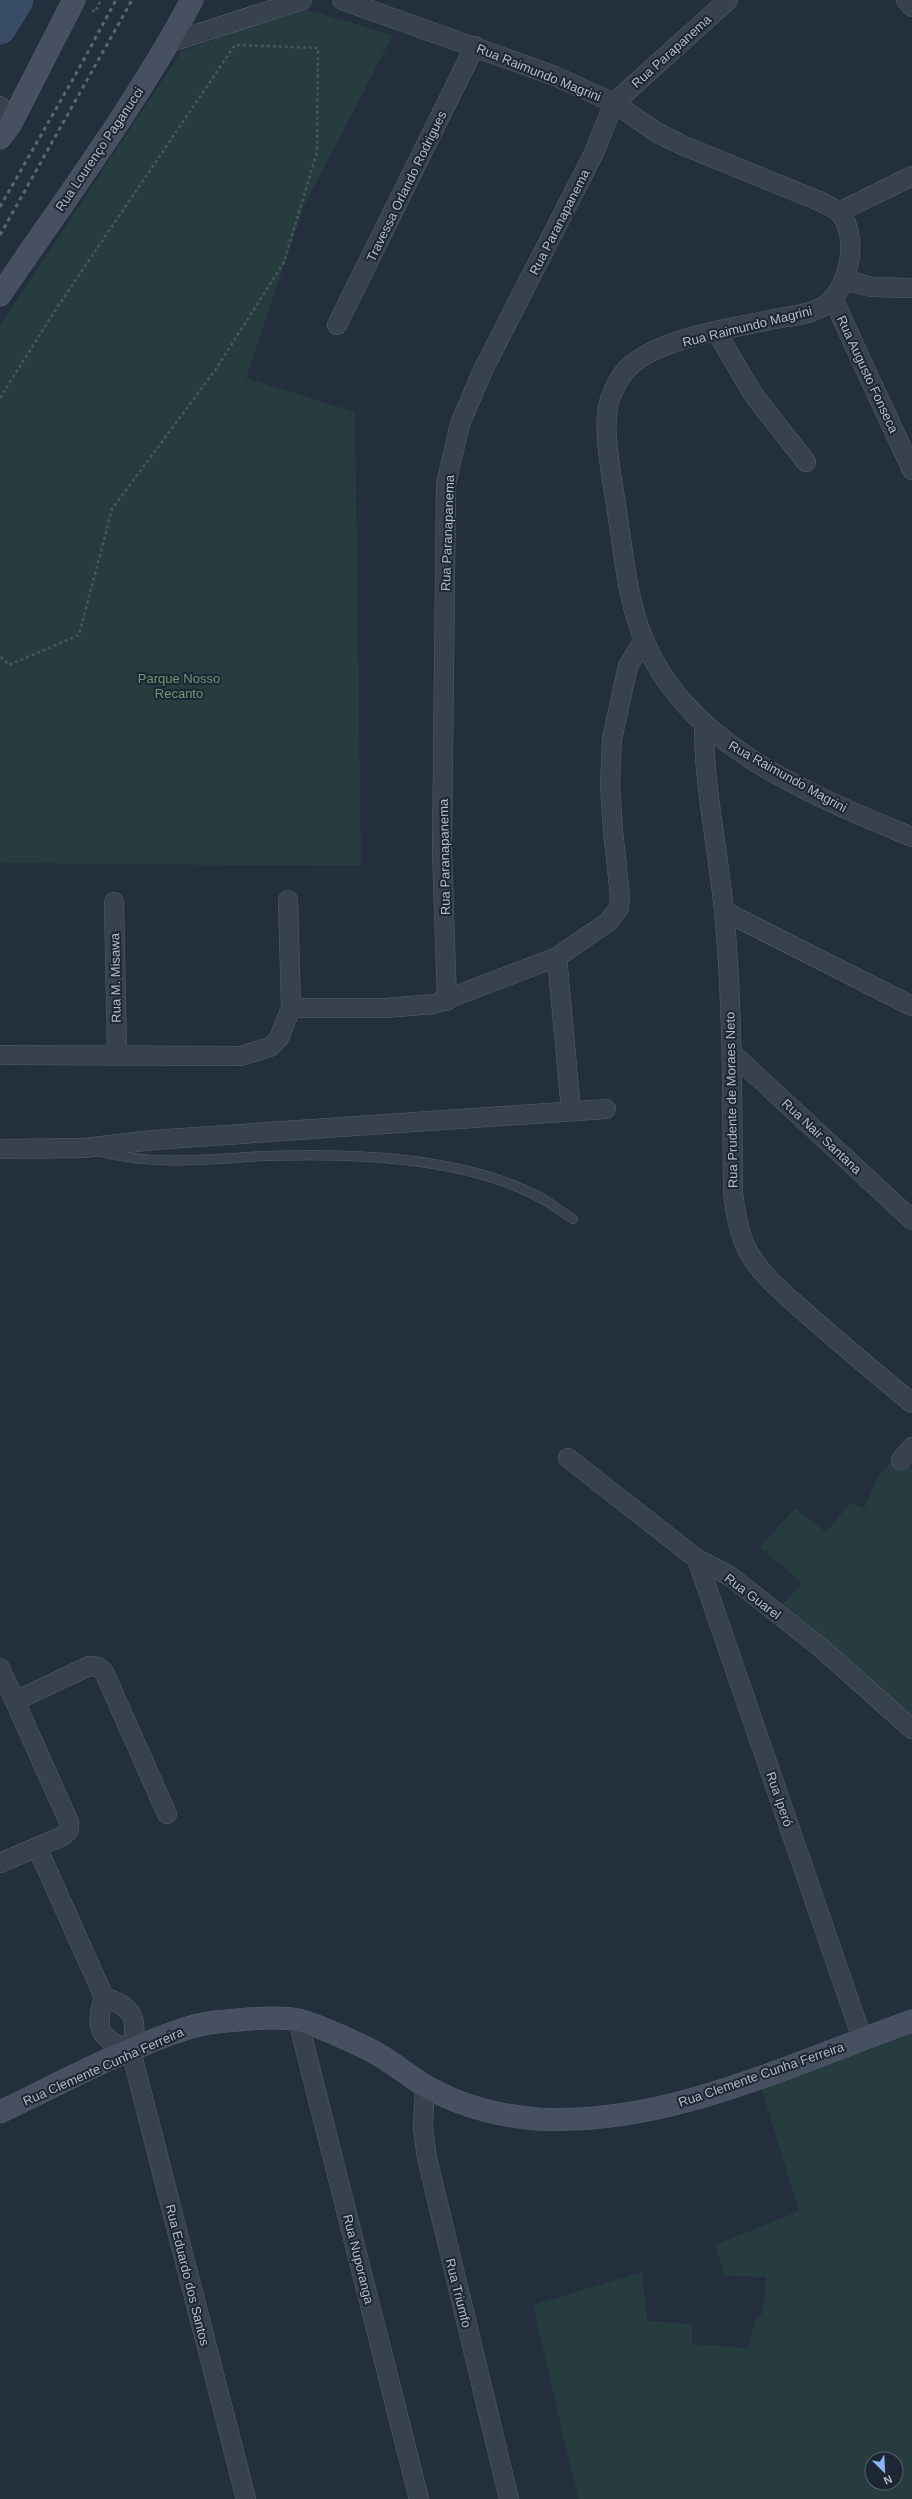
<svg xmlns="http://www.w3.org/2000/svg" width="912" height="2499" font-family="Arial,sans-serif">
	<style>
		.green { fill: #263c3f; fill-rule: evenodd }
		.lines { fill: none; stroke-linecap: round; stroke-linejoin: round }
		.river { stroke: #394c67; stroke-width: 33 }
		.lane-casing { stroke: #565f6c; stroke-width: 10 }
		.street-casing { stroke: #565f6c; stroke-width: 20 }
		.secondary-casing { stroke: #565f6c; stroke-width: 23 }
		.path { stroke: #44595c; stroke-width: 2.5; stroke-dasharray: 3 3; stroke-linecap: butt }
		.lane { stroke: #38414e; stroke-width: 9 }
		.street { stroke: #38414e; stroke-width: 19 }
		.secondary { stroke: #465061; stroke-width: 22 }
		.rail { stroke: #5a6575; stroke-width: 3; stroke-dasharray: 4 4; stroke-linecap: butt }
		.labels { text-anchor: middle; stroke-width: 4; stroke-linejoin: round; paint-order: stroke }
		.street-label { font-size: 13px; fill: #b4bcc9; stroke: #1d2633 }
		.park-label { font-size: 13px; fill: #6b9a76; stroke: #1d2633 }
	</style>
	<rect width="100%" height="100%" fill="#242f3e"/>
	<g class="green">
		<path d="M301,8L393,35L304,206L246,378L355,412L361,866L0,863V325L181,52Z"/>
		<path d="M895,1457L912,1468V1721L782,1605L802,1583L760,1547L795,1508L826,1532L850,1503L864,1508L878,1477Z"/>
		<path d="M912,2034V2499H578L533,2305L642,2272L647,2321L692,2324V2344L748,2348L755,2320L761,2315L765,2297L766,2277L725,2276L715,2245L799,2211L761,2087ZM872,2459H896V2483H872Z"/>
	</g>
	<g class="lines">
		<path class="river" d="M0,28L17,0"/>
		<defs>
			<path id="lane" d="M101,1152C155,1166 209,1159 264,1156C351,1153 465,1156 543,1199C553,1205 563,1213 573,1219"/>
			<g id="street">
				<path d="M342,0L555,76L614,103L656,132L682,145L819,201C825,204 835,208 840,213C860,237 849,293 822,307C808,315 791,316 775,319C734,328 662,337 630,366C620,375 615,387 610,399C600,427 614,487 618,518C624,558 628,602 644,640C688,747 812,795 912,837"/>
				<path d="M906,0L912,7"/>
				<path d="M169,43L302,0"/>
				<path d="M0,106L10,125"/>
				<path d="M839,212L912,176"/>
				<path d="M844,280L872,287L912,288"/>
				<path d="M833,299L912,470"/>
				<path d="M337,325L475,46"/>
				<path d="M716,331L753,394L806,462"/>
				<path d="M704,725C704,788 718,849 724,911C733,1004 732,1099 733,1192C735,1210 738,1229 745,1245C758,1274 785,1294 808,1315C842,1345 877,1374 912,1403"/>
				<path d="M114,902L117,1054"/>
				<path d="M724,911L912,1006"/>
				<path d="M557,957L571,1110"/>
				<path d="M447,1001L442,852L446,484L460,424L483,370L593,155L614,103L728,0"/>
				<path d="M291,1008H386L434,1004L557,957L608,922L619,908L620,896L613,831L610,784L612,739L628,666L644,640"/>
				<path d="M732,1053L912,1220"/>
				<path d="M0,1055L241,1056L270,1047L279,1038L291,1008L288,900"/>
				<path d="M0,1149L84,1148L153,1140L606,1109"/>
				<path d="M568,1458L697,1559L730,1576L820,1647L912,1729"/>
				<path d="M901,1460L912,1447"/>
				<path d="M697,1559L862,2038"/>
				<path d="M0,1668L69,1822V1830L63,1836L0,1863"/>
				<path d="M15,1701L89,1666L98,1667L104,1672L167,1814"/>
				<path d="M37,1847L104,1997C94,2030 100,2039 131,2051"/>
				<path d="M104,1997C136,2008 138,2019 131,2051L246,2499"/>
				<path d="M298,2020L419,2499"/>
				<path d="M425,2086L423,2127L427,2158L509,2499"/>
			</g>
			<g id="secondary">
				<path d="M0,138L10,125L74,0"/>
				<path d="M0,295C66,198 137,103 192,0"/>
				<path d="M0,2112C61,2083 127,2047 191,2027C210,2021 230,2021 249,2019C264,2018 283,2017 298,2020C313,2023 359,2044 374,2052C392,2062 409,2076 427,2087C461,2106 499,2116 538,2119C668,2126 792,2063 912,2021"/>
			</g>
		</defs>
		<use href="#lane" class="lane-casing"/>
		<use href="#street" class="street-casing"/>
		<use href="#secondary" class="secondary-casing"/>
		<g class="path">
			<path d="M92,10L95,12L101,0"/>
			<path d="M0,398L56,309L235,45L318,48L317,152L284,262L216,369L112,509L79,635L9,665L0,656"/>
		</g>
		<use href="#lane" class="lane"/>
		<use href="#street" class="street"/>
		<use href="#secondary" class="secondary"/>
		<g class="rail">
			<path d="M0,207L77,72L116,0"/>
			<path d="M0,235L132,0"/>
		</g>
	</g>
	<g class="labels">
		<g class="street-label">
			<text transform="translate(671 51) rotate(-42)" y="5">Rua Parapanema</text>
			<text transform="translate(539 72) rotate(22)" y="5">Rua Raimundo Magrini</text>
			<text transform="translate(99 149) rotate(-56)" y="5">Rua Lourenço Paganucci</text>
			<text transform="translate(406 186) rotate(-64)" y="5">Travessa Orlando Rodrigues</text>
			<text transform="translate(559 222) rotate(-63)" y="5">Rua Paranapanema</text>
			<text transform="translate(747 326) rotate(-14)" y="5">Rua Raimundo Magrini</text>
			<text transform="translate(868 374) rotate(65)" y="5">Rua Augusto Fonseca</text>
			<text transform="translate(447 533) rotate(-88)" y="5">Rua Paranapanema</text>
			<text transform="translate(788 776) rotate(29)" y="5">Rua Raimundo Magrini</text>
			<text transform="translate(444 857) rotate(-91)" y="5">Rua Paranapanema</text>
			<text transform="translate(115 978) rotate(-91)" y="5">Rua M. Misawa</text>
			<text transform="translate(731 1100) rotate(-91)" y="5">Rua Prudente de Moraes Neto</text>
			<text transform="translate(822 1136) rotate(43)" y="5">Rua Nair Santana</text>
			<text transform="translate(753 1596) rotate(37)" y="5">Rua Guarel</text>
			<text transform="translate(780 1799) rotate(71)" y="5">Rua Iperó</text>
			<text transform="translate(103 2066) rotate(-24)" y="5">Rua Clemente Cunha Ferreira</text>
			<text transform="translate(761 2074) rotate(-19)" y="5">Rua Clemente Cunha Ferreira</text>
			<text transform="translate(359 2259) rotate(76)" y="5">Rua Nuporanga</text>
			<text transform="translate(188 2275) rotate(76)" y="5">Rua Eduardo dos Santos</text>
			<text transform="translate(459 2293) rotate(76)" y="5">Rua Triumfo</text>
		</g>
		<g class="park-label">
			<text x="179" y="683">Parque Nosso<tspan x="179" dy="15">Recanto</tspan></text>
		</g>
	</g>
	<g transform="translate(884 2471) rotate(156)"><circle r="19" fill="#1d2633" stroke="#59626f"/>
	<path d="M0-3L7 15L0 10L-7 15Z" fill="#8ab4f8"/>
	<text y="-6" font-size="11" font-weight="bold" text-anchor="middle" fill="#b4bcc9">N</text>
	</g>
</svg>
